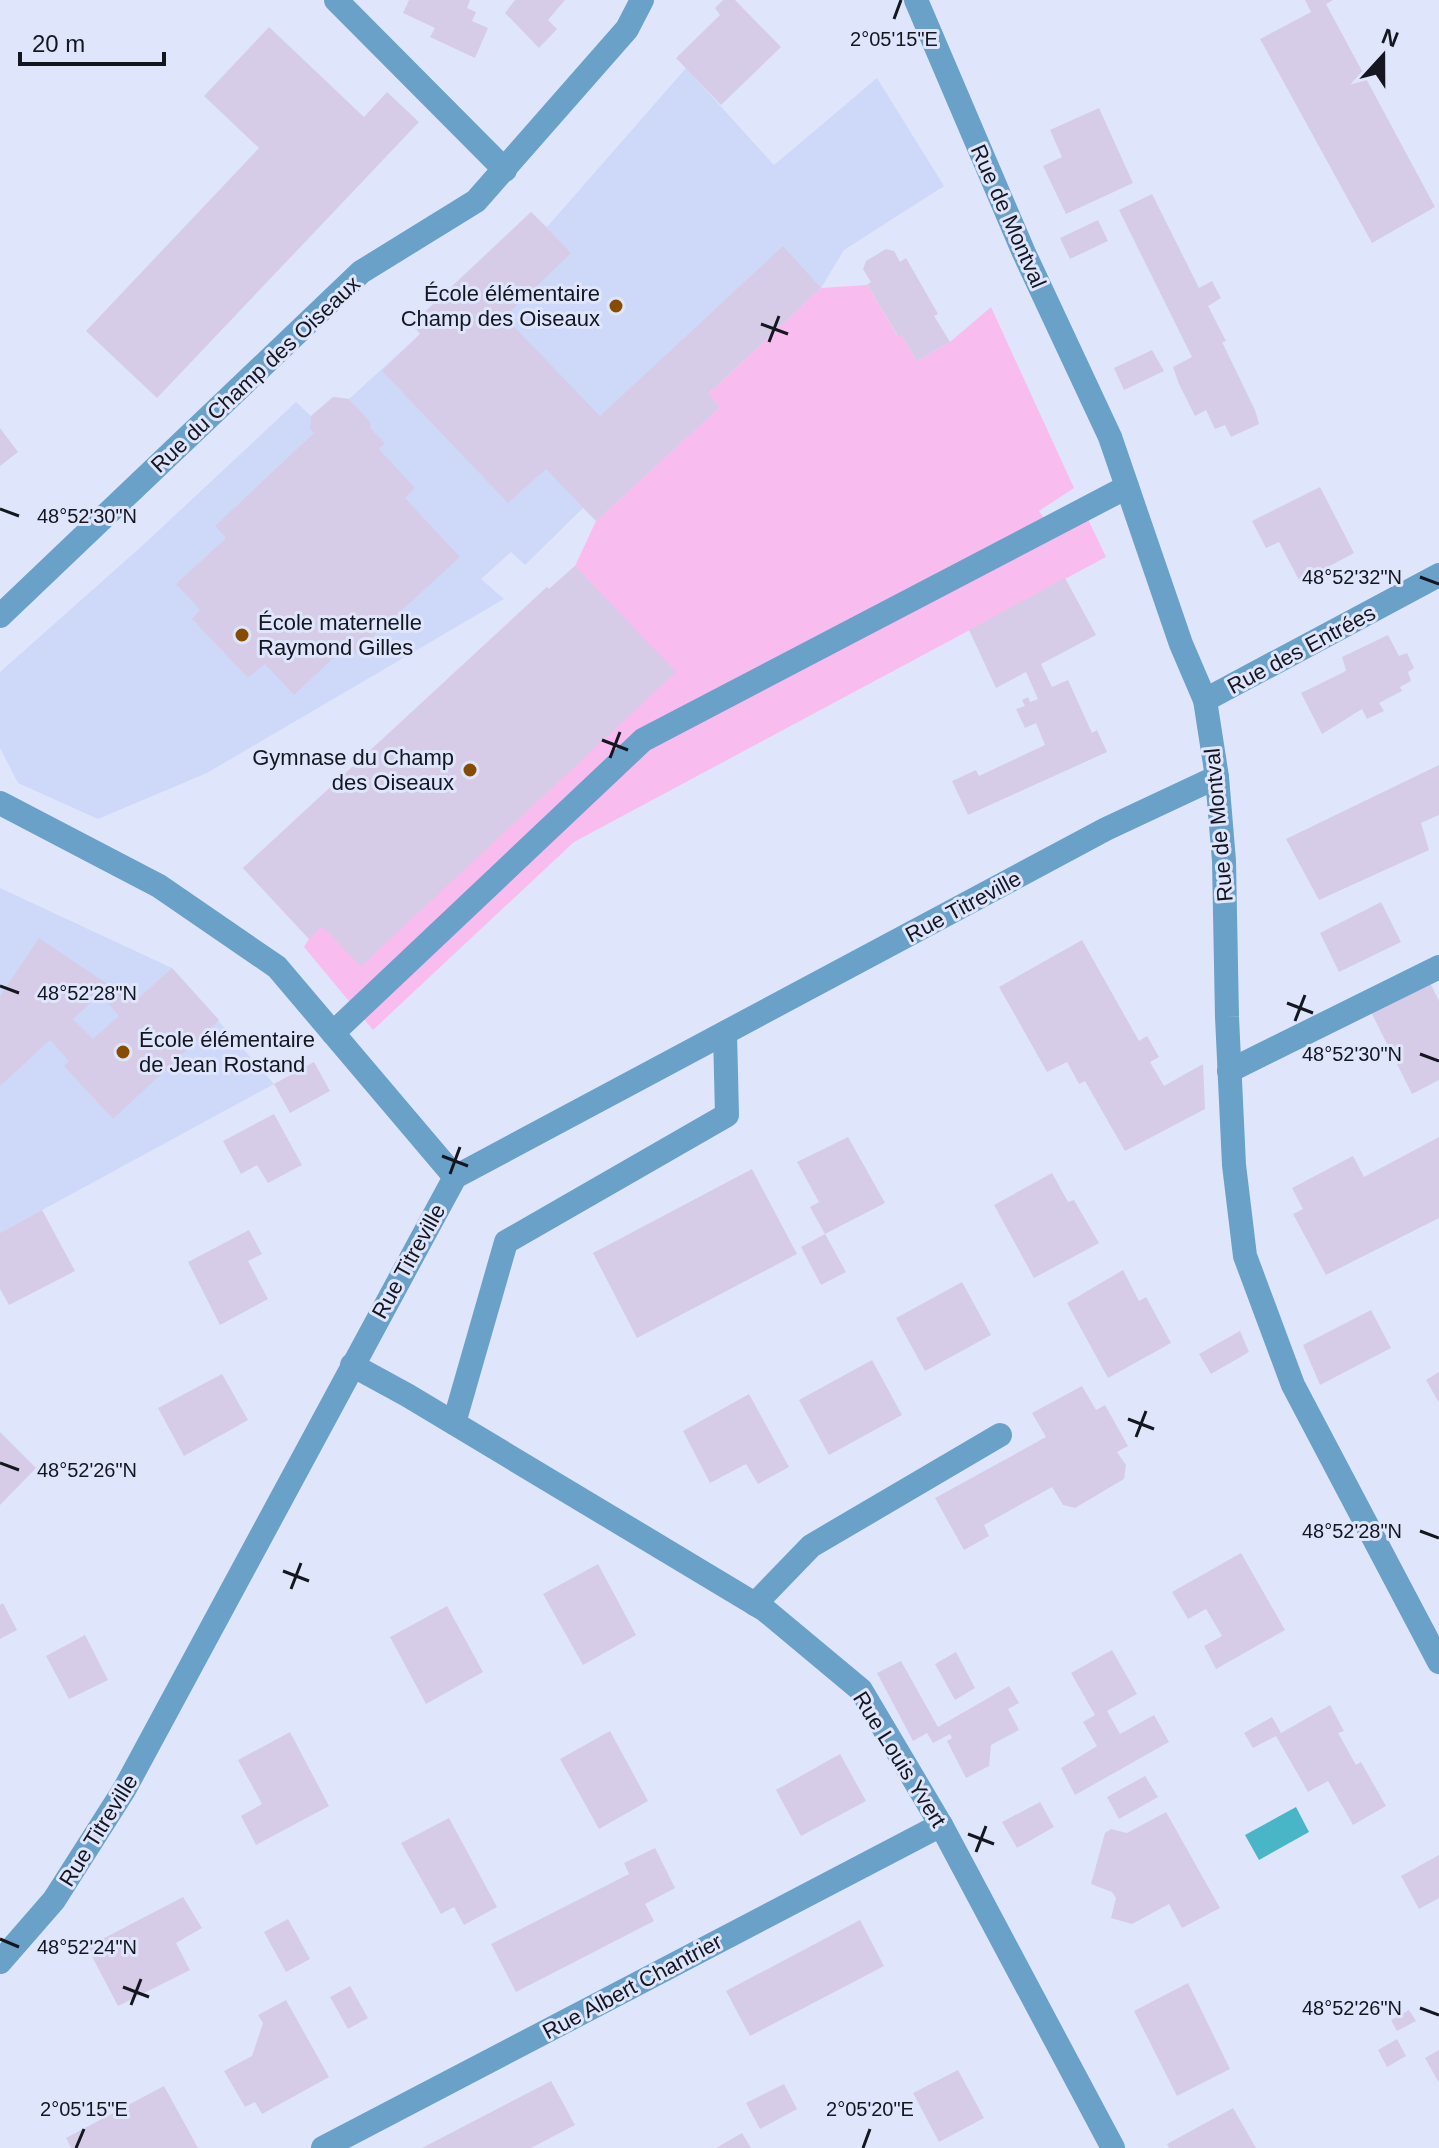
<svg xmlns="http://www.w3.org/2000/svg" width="1439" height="2148" font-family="Arial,sans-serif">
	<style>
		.built { fill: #ced9fa }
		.green { fill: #f9bcef }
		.water { fill: #49b6c8 }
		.building { fill: #d6cce7; fill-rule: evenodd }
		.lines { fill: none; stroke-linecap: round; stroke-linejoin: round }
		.minor { stroke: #69a1c9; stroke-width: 24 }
		.ticks { fill: none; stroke: #141620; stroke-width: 3 }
		.poi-dot { fill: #864d00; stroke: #dfe6fc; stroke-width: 3 }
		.labels { text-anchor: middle; stroke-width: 6; stroke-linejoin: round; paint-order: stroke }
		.street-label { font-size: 22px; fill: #141620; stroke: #dfe6fc }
		.poi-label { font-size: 22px; fill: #141620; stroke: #dfe6fc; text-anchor: end }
		.ticks-label { font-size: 20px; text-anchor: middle; fill: #141620; stroke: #dfe6fc; stroke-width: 6; stroke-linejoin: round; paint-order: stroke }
	</style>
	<rect width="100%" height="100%" fill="#dfe6fc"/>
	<g class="built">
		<path d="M686,68L774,165L877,78L944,186L844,250L821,288L708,393L720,407L596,521L583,508L525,565L511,552L481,579L504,599L207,773L98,819L18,783L0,748V672L143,545L296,402L311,416L333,397L349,399L420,334L412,324L531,212L547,227Z"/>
		<path d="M0,888L172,968L274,1084L0,1233Z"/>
	</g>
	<path class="green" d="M867,285L897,335H901L917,361L950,342L991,307L1074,488L1039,511L1055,535L1086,515L1106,557L574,842L373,1030L304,947L309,939L243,868L547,587L549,589L575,566L596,521L720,407L708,394L821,288Z"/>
	<path class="water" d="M1296,1807L1309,1832L1259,1860L1245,1835Z"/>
	<g class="building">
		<path d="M409,0H470L467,8L476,12L472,21L488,28L475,58L430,37L435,28L403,13Z"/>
		<path d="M515,0H565L548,20L557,29L539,48L505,13Z"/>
		<path d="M723,0H735L781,47L721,105L676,58L720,15L715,8Z"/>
		<path d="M1305,0H1333L1326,4L1435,207L1372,243L1260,39L1311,12Z"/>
		<path d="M269,27L364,117L387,92L419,122L157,398L86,331L259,148L204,96Z"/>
		<path d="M1099,108L1133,183L1066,214L1043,166L1062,157L1050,130Z"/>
		<path d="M1152,194L1199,288L1212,281L1221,298L1208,306L1226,341L1222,342L1255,410L1259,424L1231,437L1225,425L1215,429L1206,410L1195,416L1179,384L1173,367L1192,357L1119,210Z"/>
		<path d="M531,212L571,253L505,317L600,416L783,246L821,288L708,394L720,407L596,521L546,469L508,503L382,371L420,334L412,324Z"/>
		<path d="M1098,220L1108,241L1070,259L1060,238Z"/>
		<path d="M886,249L894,251L900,262L906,258L938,314L934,316L950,342L917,361L901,335L898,336L867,285L871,282L863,269L866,261Z"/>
		<path d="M1152,350L1164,371L1124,390L1114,368Z"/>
		<path d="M333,397L349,399L370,422L371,429L385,443L379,449L415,488L405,498L460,557L354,654L346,646L294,695L265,664L248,678L192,619L200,610L176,584L226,538L215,526L314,433L310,429L311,416Z"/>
		<path d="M0,428L18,452L0,466Z"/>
		<path d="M1320,487L1354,553L1300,582L1279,542L1266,548L1252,521Z"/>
		<path d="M575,566L676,672L361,966L322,926L309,939L243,868L547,587L549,589Z"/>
		<path d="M1065,578L1096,635L1041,664L1052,687L1068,680L1092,733L1097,730L1107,752L968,815L952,781L976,770L979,776L1045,745L1036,723L1025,728L1016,709L1025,706L1022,700L1028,697L1030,702L1038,699L1026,672L996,688L969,630Z"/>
		<path d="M1388,635L1399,656L1407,653L1414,668L1408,672L1411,681L1400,687L1402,691L1379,703L1384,711L1367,719L1362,709L1322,734L1301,693L1344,672L1346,670L1342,657Z"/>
		<path d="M1439,765V815L1421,823L1429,850L1319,900L1286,839Z"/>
		<path d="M1381,902L1401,942L1339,972L1320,933Z"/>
		<path d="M39,938L134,1002L172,968L219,1020L113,1119L64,1066L69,1061L50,1040L0,1086V996ZM100,994L119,1016L93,1039L73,1019Z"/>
		<path d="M1082,940L1139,1041L1147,1036L1159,1057L1150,1062L1164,1086L1203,1064L1205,1109L1125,1151L1085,1081L1079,1084L1067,1062L1047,1072L999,987Z"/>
		<path d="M1429,981L1439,1001V1080L1412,1094L1370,1010Z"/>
		<path d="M314,1062L330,1091L290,1113L274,1084Z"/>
		<path d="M274,1114L302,1165L268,1183L257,1165L241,1174L223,1141Z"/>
		<path d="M848,1137L885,1203L825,1234L846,1272L821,1285L801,1247L825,1234L810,1207L819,1202L797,1162Z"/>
		<path d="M1439,1137V1218L1326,1275L1293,1214L1303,1209L1292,1188L1353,1156L1364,1177Z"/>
		<path d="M752,1169L797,1254L637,1338L593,1253Z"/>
		<path d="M1052,1173L1068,1202L1074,1200L1099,1243L1034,1278L994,1205Z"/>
		<path d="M42,1210L75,1271L9,1305L0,1289V1233Z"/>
		<path d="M249,1230L262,1254L248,1261L268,1299L220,1325L188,1262Z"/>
		<path d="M1123,1270L1139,1301L1146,1297L1171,1343L1108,1378L1067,1303Z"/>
		<path d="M962,1282L991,1335L925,1371L896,1318Z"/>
		<path d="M1371,1310L1391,1348L1320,1385L1303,1345Z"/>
		<path d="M1240,1331L1249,1352L1211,1374L1199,1354Z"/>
		<path d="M872,1360L902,1415L829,1455L799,1400Z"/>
		<path d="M1439,1372V1403L1426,1380Z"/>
		<path d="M222,1374L248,1420L184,1456L158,1408Z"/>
		<path d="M1082,1386L1096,1410L1105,1405L1128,1446L1117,1452L1126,1465L1124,1479L1075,1508L1063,1505L1052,1487L984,1525L989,1536L964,1550L935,1498L1046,1437L1032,1413Z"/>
		<path d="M749,1394L789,1467L758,1484L746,1464L710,1483L683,1431Z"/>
		<path d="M0,1432L36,1468L0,1505Z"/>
		<path d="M1241,1553L1285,1630L1216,1669L1204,1646L1222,1636L1206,1609L1188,1619L1172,1592Z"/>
		<path d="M598,1564L636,1635L583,1665L543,1594Z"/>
		<path d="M3,1603L17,1630L0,1639V1605Z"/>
		<path d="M447,1606L483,1672L426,1704L390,1637Z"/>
		<path d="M85,1635L108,1680L69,1699L46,1656Z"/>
		<path d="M1112,1650L1137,1694L1107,1711L1120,1734L1154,1715L1169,1742L1075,1795L1061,1768L1097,1746L1083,1722L1095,1715L1071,1673Z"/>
		<path d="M956,1652L975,1688L955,1700L935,1664Z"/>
		<path d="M901,1661L938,1727L1009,1686L1019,1703L1008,1709L1019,1730L991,1745L989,1766L966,1778L947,1741L952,1738L950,1734L933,1743L927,1733L913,1741L877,1673Z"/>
		<path d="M1330,1705L1344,1731L1338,1733L1356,1765L1361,1762L1386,1806L1353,1825L1328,1781L1308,1792L1276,1736L1253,1748L1244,1733L1272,1717L1281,1733Z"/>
		<path d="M610,1731L648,1801L599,1829L560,1759Z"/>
		<path d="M290,1732L329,1806L256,1845L241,1816L262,1804L238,1760Z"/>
		<path d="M840,1754L866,1801L801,1836L776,1790Z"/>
		<path d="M1145,1776L1158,1797L1119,1819L1107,1797Z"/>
		<path d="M1040,1802L1054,1827L1017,1848L1002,1822Z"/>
		<path d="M1166,1812L1220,1908L1182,1928L1169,1904L1132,1924L1111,1918L1116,1898L1112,1892L1091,1884L1105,1833L1111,1829L1127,1833Z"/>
		<path d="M449,1818L497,1907L464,1925L454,1907L441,1914L401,1843Z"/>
		<path d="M655,1848L675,1888L645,1904L654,1921L516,1992L491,1944L629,1874L624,1863Z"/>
		<path d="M1439,1855V1898L1419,1909L1401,1876Z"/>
		<path d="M183,1897L202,1928L176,1943L190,1970L118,2006L87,1947Z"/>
		<path d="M288,1919L310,1959L286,1972L264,1932Z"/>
		<path d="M860,1920L884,1966L750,2036L726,1991Z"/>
		<path d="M1188,1983L1230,2069L1177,2096L1134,2011Z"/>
		<path d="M350,1986L368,2018L348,2029L330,1997Z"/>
		<path d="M286,2000L329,2077L262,2114L255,2102L245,2107L224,2071L252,2056L263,2023L258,2015Z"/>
		<path d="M1409,2010L1416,2021L1397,2031L1391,2020Z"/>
		<path d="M1397,2039L1406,2056L1387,2067L1378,2050Z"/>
		<path d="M1439,2050V2083L1425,2058Z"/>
		<path d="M958,2070L984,2118L939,2142L913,2093Z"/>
		<path d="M551,2081L575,2125L531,2148H422Z"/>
		<path d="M784,2084L797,2109L760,2129L746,2103Z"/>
		<path d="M164,2086L198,2148H71L66,2138Z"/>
		<path d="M1233,2108L1256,2148H1169L1167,2144Z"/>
		<path d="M742,2133L751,2148H716Z"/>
	</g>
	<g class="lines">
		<g class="minor">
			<path d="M336,0L505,170"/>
			<path d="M916,0L1024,253L1110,437L1181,644L1205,700L1217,777L1224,861L1227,1017L1234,1165L1245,1256L1293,1385L1439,1662"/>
			<path d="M0,616L361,272L476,201L627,29L642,0"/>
			<path d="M1205,700L1439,575"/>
			<path d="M0,803L159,886L277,967L455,1177"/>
			<path d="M333,1033L643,740L1127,487"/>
			<path d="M1229,1071L1439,967"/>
			<path d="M352,1365L407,1395L765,1610L861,1690L941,1825L1113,2148"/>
			<path d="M454,1423L506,1242L727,1115L725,1033"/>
			<path d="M755,1604L811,1546L1000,1435"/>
			<path d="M0,1962L54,1900L124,1790L455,1177L1106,829L1217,777"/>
			<path d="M323,2148L941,1825"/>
		</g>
	</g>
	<path class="ticks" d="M894,19L901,0M761,324L788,334M769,342L779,316M0,509L19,516M1420,577L1439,584M602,740L628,750M610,758L620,732M0,986L19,993M1287,1003L1313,1013M1295,1021L1305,995M1420,1054L1439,1061M442,1156L468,1166M450,1174L460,1147M1128,1419L1154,1429M1136,1437L1146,1411M0,1463L19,1470M1420,1531L1439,1538M283,1571L309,1581M291,1589L301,1563M968,1834L994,1844M976,1852L986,1826M0,1939L19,1947M123,1987L149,1997M131,2005L141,1979M1420,2008L1439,2015M76,2148L84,2129M863,2148L870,2129"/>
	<g class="poi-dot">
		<circle cx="616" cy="306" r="8"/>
		<circle cx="242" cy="635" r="8"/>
		<circle cx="470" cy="770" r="8"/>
		<circle cx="123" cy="1052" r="8"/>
	</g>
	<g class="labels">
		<g class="street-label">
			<text transform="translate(1009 216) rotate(66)" y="8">Rue de Montval</text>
			<text transform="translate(255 374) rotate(-43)" y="8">Rue du Champ des Oiseaux</text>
			<text transform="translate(1301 649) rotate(-28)" y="8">Rue des Entrées</text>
			<text transform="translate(1218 825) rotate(-95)" y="8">Rue de Montval</text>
			<text transform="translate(963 906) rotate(-28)" y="8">Rue Titreville</text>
			<text transform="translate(408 1261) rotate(-61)" y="8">Rue Titreville</text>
			<text transform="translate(900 1759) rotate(58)" y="8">Rue Louis Yvert</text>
			<text transform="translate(98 1830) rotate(-58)" y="8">Rue Titreville</text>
			<text transform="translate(632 1986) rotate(-28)" y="8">Rue Albert Chantrier</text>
		</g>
		<g class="poi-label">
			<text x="600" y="301">École élémentaire<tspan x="600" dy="25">Champ des Oiseaux</tspan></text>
			<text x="258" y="630" text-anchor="start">École maternelle<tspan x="258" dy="25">Raymond Gilles</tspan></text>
			<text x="454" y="765">Gymnase du Champ<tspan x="454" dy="25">des Oiseaux</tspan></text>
			<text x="139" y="1047" text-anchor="start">École élémentaire<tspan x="139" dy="25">de Jean Rostand</tspan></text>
		</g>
	</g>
	<g class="ticks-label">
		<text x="894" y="46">2°05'15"E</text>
		<text x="87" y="523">48°52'30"N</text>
		<text x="1352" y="584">48°52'32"N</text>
		<text x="87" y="1000">48°52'28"N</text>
		<text x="1352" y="1061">48°52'30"N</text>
		<text x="87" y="1477">48°52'26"N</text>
		<text x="1352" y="1538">48°52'28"N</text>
		<text x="87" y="1954">48°52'24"N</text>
		<text x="1352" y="2015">48°52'26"N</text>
		<text x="84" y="2116">2°05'15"E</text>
		<text x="870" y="2116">2°05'20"E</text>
	</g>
	<g transform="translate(1383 56) rotate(21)" stroke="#dfe6fc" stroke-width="6" paint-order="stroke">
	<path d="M0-6L14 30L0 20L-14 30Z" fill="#141620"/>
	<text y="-12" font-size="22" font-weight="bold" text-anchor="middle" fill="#141620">N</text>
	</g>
	<path d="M20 52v12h144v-12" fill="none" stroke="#141620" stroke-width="4"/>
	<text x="32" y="52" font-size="24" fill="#141620" stroke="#dfe6fc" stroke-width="6" paint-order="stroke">20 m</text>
</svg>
